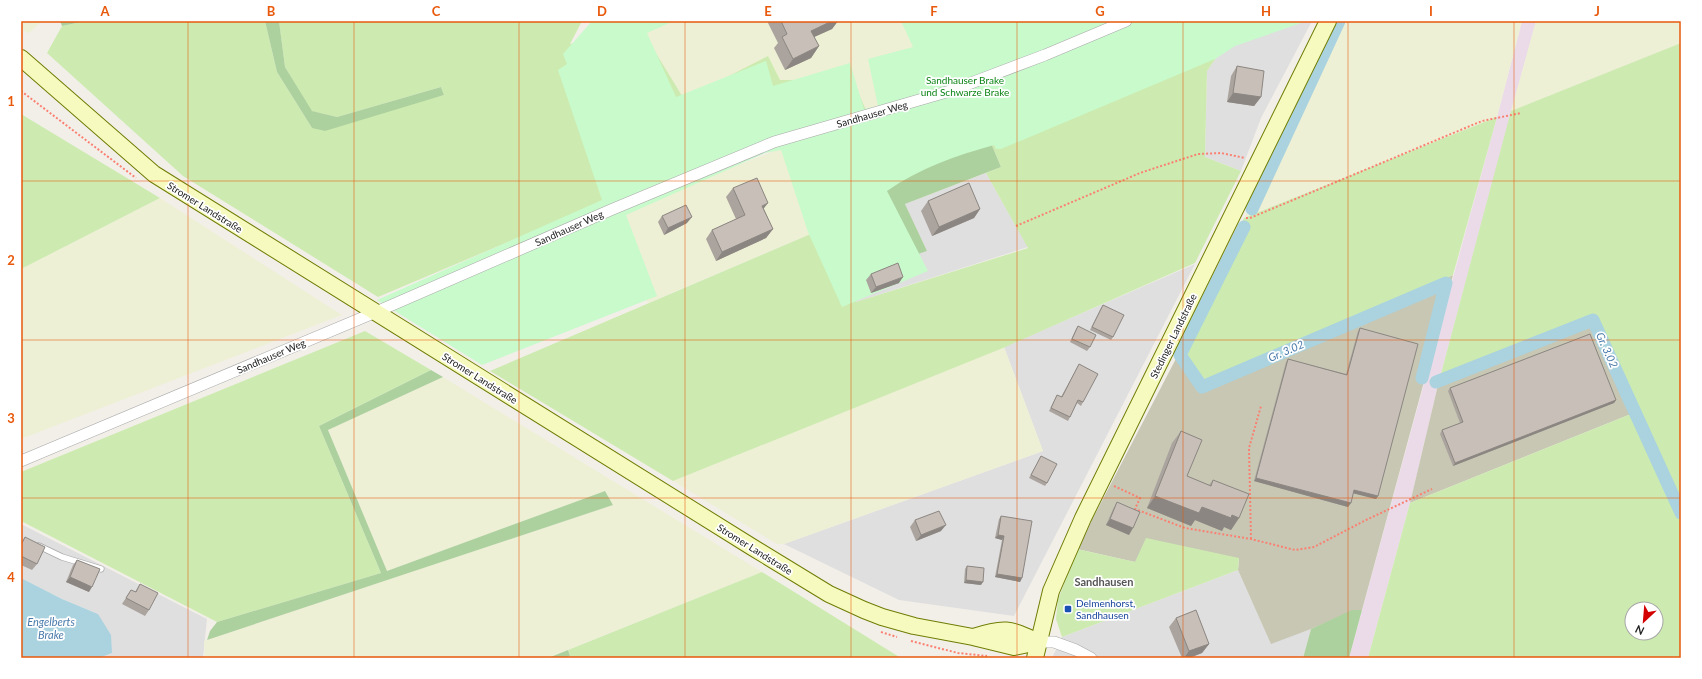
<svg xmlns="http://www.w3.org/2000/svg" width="1702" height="679" font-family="Lato,sans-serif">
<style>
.residential{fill:#e0dfdf}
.industrial{fill:#ebdbe8}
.construction{fill:#c7c7b4}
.farmland{fill:#eef0d5}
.grass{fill:#cdebb0;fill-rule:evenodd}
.forest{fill:#add19e}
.park{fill:#c8facc}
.water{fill:#aad3df}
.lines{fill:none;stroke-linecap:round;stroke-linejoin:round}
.canal{stroke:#aad3df;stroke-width:13}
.lane-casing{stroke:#a9a9a9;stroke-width:7}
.street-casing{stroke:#a9a9a9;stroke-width:12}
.secondary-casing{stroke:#707d05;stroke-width:18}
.path{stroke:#fa8072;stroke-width:2;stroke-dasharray:2 2;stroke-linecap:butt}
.lane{stroke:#fff;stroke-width:5.5}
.street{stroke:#fff;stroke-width:11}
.secondary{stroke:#f7fabf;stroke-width:16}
.wall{fill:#aba49e}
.shaded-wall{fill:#8b8681}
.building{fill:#c7bfb8;stroke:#8b8681}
.grid{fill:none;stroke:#e8590c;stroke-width:1;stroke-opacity:0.55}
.transit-dot{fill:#1a4fb4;stroke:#fff;stroke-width:1.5}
.labels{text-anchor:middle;stroke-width:3.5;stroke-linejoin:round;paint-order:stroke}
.park-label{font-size:10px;fill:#0c8416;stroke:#fff}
.street-label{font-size:10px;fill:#222;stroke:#fff}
.transit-label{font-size:10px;fill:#164399;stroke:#fff;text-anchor:start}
.water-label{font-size:11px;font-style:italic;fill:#4a7aab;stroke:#fff}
.neighbourhood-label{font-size:11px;font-weight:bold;fill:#555;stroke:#fff}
.neatline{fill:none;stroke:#e8590c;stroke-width:1.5}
.grid-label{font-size:13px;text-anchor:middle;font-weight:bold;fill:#e8590c}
</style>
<rect width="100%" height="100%" fill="#f2efe9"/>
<!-- residential -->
<path class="residential" d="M 1306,21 L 1312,21 L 1261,118 L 1241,171 L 1205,157 L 1207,71 L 1226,44 Z
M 986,173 L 1028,247 L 856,302 L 845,279 L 927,251 L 905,204 Z
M 1195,264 L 1014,616 L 899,600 L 784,544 L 1043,451 L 1004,347 Z
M 21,524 L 207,619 L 203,658 L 99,658 L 112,653 L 98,614 L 62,599 L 21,578 Z
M 1238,570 L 1271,643 L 1311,629 L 1303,658 L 1052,658 L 1062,637 Z"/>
<!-- industrial -->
<path class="industrial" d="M 1522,21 L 1536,21 L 1438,385 L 1410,503 L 1368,658 L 1349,658 L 1497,117 Z"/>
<!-- construction -->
<path class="construction" d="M 1453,275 L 1362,610 L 1352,611 L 1311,629 L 1271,644 L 1238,570 L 1239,559 L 1135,562 L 1077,549 L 1181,349 L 1205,382 Z
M 1591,327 L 1631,414 L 1410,503 L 1438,385 Z"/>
<!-- farmland -->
<path class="farmland" d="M 21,21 L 42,21 L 29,33 L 21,30 Z
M 654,21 L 905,21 L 916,47 L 880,106 L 866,110 L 850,75 L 822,80 L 780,80 L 684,99 L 640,27 Z
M 1334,21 L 1522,21 L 1497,117 L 1244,218 Z
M 1536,21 L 1681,21 L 1681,43 L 1511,111 Z
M 882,125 L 820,230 L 648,303 L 641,291 L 612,215 L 777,150 Z
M 160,198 L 342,315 L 21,439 L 21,269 Z
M 1004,347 L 1043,451 L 784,544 L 777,544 L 673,481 Z
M 443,377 L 762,572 L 547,658 L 205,658 L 204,641 L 613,505 L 605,491 L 387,571 L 328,430 Z"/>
<!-- grass -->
<path class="grass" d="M 86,21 L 265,21 L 277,72 L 312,128 L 444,95 L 441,87 L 337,117 L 311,111 L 285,67 L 279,21 L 582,21 L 570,44 L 640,27 L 684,99 L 768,56 L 780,80 L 822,80 L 850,74 L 866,110 L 766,133 L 378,297 L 183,176 L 47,53 L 62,26 Z
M 1681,43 L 1681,658 L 1368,658 L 1410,503 L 1631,414 L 1591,327 L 1438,385 L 1511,111 ZM 1632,609 L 1656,609 L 1656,633 L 1632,633 Z
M 1226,44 L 1207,71 L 1205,157 L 1241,171 L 1195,263 L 1003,348 L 673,481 L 490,371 L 820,230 L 856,302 L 1028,248 L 986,173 L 1001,167 L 975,105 Z
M 21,114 L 160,198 L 21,269 Z
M 1497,117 L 1453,275 L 1205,382 L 1181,349 L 1244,218 Z
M 365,331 L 431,370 L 319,426 L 381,573 L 217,622 L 21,521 L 21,472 Z
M 1146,538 L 1239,558 L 1238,570 L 1062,637 L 1056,619 L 1058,600 L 1077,549 L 1135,562 Z
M 762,572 L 901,658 L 571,658 L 568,650 Z"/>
<!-- forest -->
<path class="forest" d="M 60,21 L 86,21 L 62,26 Z
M 265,21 L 279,21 L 285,67 L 312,111 L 337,117 L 441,87 L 444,95 L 325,131 L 312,128 L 277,72 Z
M 975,105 L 1001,167 L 905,204 L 927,251 L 845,279 L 879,193 Z
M 431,370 L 443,377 L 328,430 L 387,571 L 605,491 L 613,505 L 207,640 L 210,631 L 217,622 L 381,573 L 319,426 Z
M 1352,610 L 1362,610 L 1349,658 L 1303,658 L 1311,629 Z
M 568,650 L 570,656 L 566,658 L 548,658 Z"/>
<!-- park -->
<path class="park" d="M 592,21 L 674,21 L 647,33 L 676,97 L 766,61 L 773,86 L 850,63 L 864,109 L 878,106 L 868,59 L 913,47 L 901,21 L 1307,21 L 1235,46 L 1215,59 L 1001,149 L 996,149 L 994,145 C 955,156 920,168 887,191 L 928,271 L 842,307 L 808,232 L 781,150 L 765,153 L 626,215 L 657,296 L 482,365 L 377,300 L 602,200 L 558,70 L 567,64 L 563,54 Z"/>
<!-- water -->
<path class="water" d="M 21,578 L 62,599 L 98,614 L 111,635 L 112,653 L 99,658 L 21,658 Z"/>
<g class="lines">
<!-- canal -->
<path class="canal" d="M 1252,209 L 1339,21
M 1244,227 L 1180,355 L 1202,387 L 1446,283 L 1422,378
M 1436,382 L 1593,320 L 1681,513"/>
<!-- lane casing -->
<g class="lane-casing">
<path id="lane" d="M 39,546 L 62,557 L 101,569"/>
</g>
<!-- street casing -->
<g class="street-casing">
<path id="street" d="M 21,461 L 376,312 L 613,209 L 774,142 L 950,91 L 1045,55 L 1126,21
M 1038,642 L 1054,642 L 1076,650 L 1091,658"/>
</g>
<!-- secondary casing -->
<g class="secondary-casing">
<path id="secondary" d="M 21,58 L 154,174 L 752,547 L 829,594 L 864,610 L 882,617 L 914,626 L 973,637 L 1014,647 L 1038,642
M 973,637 C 1004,627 1009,628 1038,642
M 1035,658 L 1051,591 L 1083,518 L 1328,21"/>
</g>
<!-- path -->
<path class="path" d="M 21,91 L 136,178
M 1246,218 L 1250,218 L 1482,121 L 1521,113
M 1016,226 L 1140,173 L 1198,154 L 1221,153 L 1245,158
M 1114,486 L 1140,498 L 1135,509 L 1185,528 L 1251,539 L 1295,550 L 1314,547 L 1366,520 L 1432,489
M 1251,539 L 1249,448 L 1261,406
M 881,632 L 897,637
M 911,641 L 958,653 L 987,656"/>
<!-- lane -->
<use href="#lane" class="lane"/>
<!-- street -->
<use href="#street" class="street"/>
<!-- secondary -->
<use href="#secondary" class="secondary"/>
</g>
<!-- wall -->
<path class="wall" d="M 767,21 L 838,21 L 832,29 L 814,37 L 819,46 L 811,58 L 785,70 L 774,48 L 778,43 Z
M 1237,66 L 1261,97 L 1254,106 L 1227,102 L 1231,76 Z
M 733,188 L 764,209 L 773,229 L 766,238 L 716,261 L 706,239 L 712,230 L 736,219 L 726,197 Z
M 928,201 L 980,209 L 974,218 L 932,236 L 921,211 Z
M 662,216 L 687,223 L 664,235 L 658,222 Z
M 871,274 L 899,283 L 871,293 L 866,280 Z
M 1103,305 L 1113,337 L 1111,340 L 1090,330 L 1101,308 Z
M 1078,326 L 1090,347 L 1087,351 L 1070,342 L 1076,329 Z
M 1360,328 L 1378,496 L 1376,499 L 1353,493 L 1348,507 L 1254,481 L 1286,362 L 1288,359 L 1346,374 L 1358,331 Z
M 1079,364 L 1083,402 L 1081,406 L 1077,403 L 1068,421 L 1049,411 L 1057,395 L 1061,397 Z
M 1450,388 L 1616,400 L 1614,403 L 1453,466 L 1440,434 L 1442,430 L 1460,423 L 1448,391 Z
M 1181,431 L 1187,476 L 1209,485 L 1213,480 L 1239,518 L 1231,530 L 1224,527 L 1222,531 L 1195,520 L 1191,526 L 1147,508 L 1172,443 Z
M 1041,456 L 1047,483 L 1045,486 L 1029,478 Z
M 1117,502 L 1129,535 L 1106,525 L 1113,509 Z
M 1001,516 L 1022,578 L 1020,582 L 995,577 L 1002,540 L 995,538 L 999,519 Z
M 915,520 L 941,531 L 916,541 L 910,527 Z
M 25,537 L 37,564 L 32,570 L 21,565 L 21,543 Z
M 77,560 L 89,592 L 66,582 L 73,565 Z
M 967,566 L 981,585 L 964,583 L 965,569 Z
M 140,584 L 149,610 L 145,616 L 122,604 L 131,590 L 135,592 Z
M 1176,618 L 1209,644 L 1202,653 L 1189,658 L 1182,658 L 1169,627 Z"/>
<!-- shaded-wall -->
<path class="shaded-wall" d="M 832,21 L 838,21 L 832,29 L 803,42 L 811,31 Z
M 819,46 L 811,58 L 785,70 L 793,59 Z
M 1233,93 L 1261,97 L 1254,106 L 1227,102 Z
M 768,203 L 761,212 L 762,206 Z
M 980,209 L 974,218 L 932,236 L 939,227 Z
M 692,217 L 687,223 L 664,235 L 668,228 Z
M 773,229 L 766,238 L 716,261 L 722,252 Z
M 903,277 L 899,283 L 871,293 L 876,287 Z
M 1616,400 L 1614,403 L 1453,466 L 1455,463 Z
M 1256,478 L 1351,503 L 1348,507 L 1254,481 Z
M 1354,490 L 1378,496 L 1376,499 L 1352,493 Z
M 1155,496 L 1232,515 L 1239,518 L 1231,530 L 1224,527 L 1222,531 L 1195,520 L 1191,526 L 1147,508 Z
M 1110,519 L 1133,528 L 1129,535 L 1106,525 Z
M 946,525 L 941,531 L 916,541 L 921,535 Z
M 998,535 L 1004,536 L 1002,540 L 995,538 Z
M 997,574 L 1022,578 L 1020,582 L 995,577 Z
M 70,577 L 92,587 L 89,592 L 66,582 Z
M 966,580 L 983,582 L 981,585 L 964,583 Z
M 1209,644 L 1202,653 L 1189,658 L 1184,658 L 1189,651 Z"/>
<!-- building -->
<path class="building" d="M 781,21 L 832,21 L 811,31 L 819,46 L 793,59 L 782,37 L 787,34 Z
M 1237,66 L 1264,71 L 1261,97 L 1233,93 Z
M 757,178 L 768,203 L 762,206 L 773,229 L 722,252 L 712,230 L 745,215 L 733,188 Z
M 969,183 L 980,209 L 939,227 L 928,201 Z
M 686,205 L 692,217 L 668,228 L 662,216 Z
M 898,263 L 903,277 L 876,287 L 871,274 Z
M 1103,305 L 1124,315 L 1113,337 L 1092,327 Z
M 1078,326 L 1096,335 L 1090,347 L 1072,339 Z
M 1360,328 L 1418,344 L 1378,496 L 1354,490 L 1351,503 L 1256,478 L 1288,359 L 1347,375 Z
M 1590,334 L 1616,400 L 1455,463 L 1442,430 L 1463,422 L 1450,388 Z
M 1079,364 L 1098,374 L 1083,402 L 1078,400 L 1070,417 L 1051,408 L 1057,395 L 1062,397 Z
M 1181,431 L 1202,440 L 1187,476 L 1211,486 L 1213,480 L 1249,494 L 1239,518 L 1232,515 L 1231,518 L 1202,507 L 1199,513 L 1155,496 Z
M 1041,456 L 1057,464 L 1047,483 L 1031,475 Z
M 1117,502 L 1140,512 L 1133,528 L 1110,519 Z
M 939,511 L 946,525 L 921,535 L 915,520 Z
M 1001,516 L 1032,521 L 1022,578 L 997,574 L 1004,536 L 998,535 Z
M 25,537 L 45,547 L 37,564 L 21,556 L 21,545 Z
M 77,560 L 100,569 L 92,587 L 70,577 Z
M 967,566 L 984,568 L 983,582 L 966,580 Z
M 140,584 L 158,593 L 149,610 L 126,598 L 131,590 L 136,592 Z
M 1196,610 L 1209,644 L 1189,651 L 1176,618 Z"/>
<!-- grid -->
<path class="grid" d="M 188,21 L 188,658M 354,21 L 354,658M 519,21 L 519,658M 685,21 L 685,658M 851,21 L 851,658M 1017,21 L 1017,658M 1183,21 L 1183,658M 1348,21 L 1348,658M 1514,21 L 1514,658M 21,181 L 1681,181M 21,340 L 1681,340M 21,498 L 1681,498"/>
<!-- markers -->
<rect class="transit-dot" x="1064" y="605" width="8" height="8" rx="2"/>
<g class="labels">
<!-- park labels -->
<g class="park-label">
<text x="965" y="84">Sandhauser Brake<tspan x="965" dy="12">und Schwarze Brake</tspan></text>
</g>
<!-- street labels -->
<g class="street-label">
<text transform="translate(872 114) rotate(-16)" y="4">Sandhauser Weg</text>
<text transform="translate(205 207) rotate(32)" y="4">Stromer Landstraße</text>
<text transform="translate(569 228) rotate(-24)" y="4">Sandhauser Weg</text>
<text transform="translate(1173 336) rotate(-64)" y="4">Stedinger Landstraße</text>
<text transform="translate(271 356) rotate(-23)" y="4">Sandhauser Weg</text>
<text transform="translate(480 378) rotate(32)" y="4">Stromer Landstraße</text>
<text transform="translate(755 549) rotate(32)" y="4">Stromer Landstraße</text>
</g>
<!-- transit labels -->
<g class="transit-label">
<text x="1076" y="607">Delmenhorst,<tspan x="1076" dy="12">Sandhausen</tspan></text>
</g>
<!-- water labels -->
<g class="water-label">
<text transform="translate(1607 350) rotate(66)" y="4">Gr. 3.02</text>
<text transform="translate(1286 351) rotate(-23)" y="4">Gr. 3.02</text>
<text x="51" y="626">Engelberts<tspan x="51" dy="13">Brake</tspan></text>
</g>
<!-- neighbourhood labels -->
<g class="neighbourhood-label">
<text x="1104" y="586">Sandhausen</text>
</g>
</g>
<!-- border -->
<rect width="1702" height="679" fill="none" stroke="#ffffff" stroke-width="44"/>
<!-- north arrow -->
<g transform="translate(1644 621) rotate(206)"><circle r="19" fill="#ffffff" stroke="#a7a7a7"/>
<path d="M0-3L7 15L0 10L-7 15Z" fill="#d40000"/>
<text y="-6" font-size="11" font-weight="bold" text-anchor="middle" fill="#222222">N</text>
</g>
<rect x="22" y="22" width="1658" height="635" class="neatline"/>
<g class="grid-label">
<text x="105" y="16">A</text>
<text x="271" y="16">B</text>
<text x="436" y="16">C</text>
<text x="602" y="16">D</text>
<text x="768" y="16">E</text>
<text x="934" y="16">F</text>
<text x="1100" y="16">G</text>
<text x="1266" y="16">H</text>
<text x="1431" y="16">I</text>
<text x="1597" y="16">J</text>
<text x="11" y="106">1</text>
<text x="11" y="265">2</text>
<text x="11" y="423">3</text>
<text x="11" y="582">4</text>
</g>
</svg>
